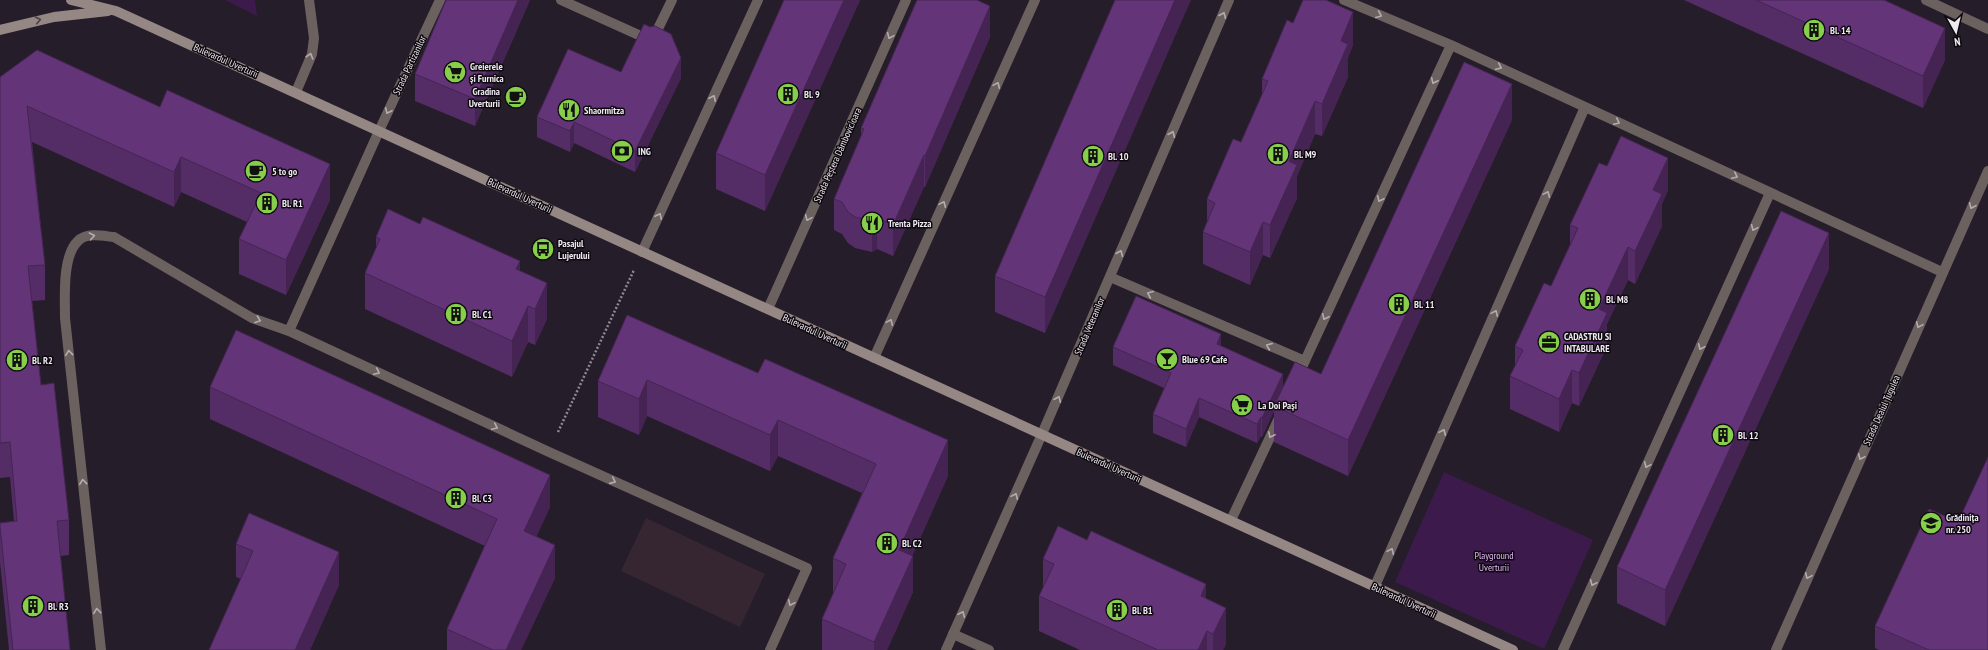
<svg xmlns="http://www.w3.org/2000/svg" width="1988" height="650" font-family="'PT Sans Narrow',sans-serif">
<style>
.commercial{fill:#362631}
.green{fill:#3d1a4c}
.lines{fill:none;stroke-linecap:round;stroke-linejoin:round}
.path{stroke:#908994;stroke-width:2.5;stroke-dasharray:2 2;stroke-linecap:butt}
.lane{stroke:#6b6260;stroke-width:10}
.street{stroke:#6b6260;stroke-width:10}
.secondary{stroke:#958783;stroke-width:10}
.wall{fill:#552d66}
.shaded-wall{fill:#452453}
.building{fill:#633477;stroke:#452453}
.oneway{stroke:#b3acb0}
.oneway2{stroke:#4a4243}
.labels{text-anchor:middle;stroke-width:3;stroke-linejoin:round;paint-order:stroke}
.poi-label{font-size:10px;font-weight:bold;fill:#eee8f1;stroke:#0d090e;text-anchor:start}
.street-label{font-size:10px;fill:#eee8f1;stroke:#0d090e}
.park-label{font-size:10px;fill:#e0b9f3;stroke:#0d090e}
</style>
<rect width="100%" height="100%" fill="#261d2a"/>
<!-- commercial -->
<path class="commercial" d="M 646,518 L 765,574 L 740,627 L 621,571 Z"/>
<!-- green -->
<path class="green" d="M 225,0 L 255,0 L 257,16 Z
M 1444,472 L 1593,540 L 1544,649 L 1395,582 Z"/>
<g class="lines">
<!-- path -->
<path class="path" d="M 558,432 L 634,270"/>
<!-- lane -->
<path class="lane" d="M 561,0 L 652,41 L 672,0
M 1926,0 L 1988,29
M 296,92 L 312,54 L 314,38 L 309,0
M 289,331 L 379,131
M 953,634 L 989,650
M 101,650 L 65,318 C 65,297 62,256 78,241 C 87,232 103,236 114,237 L 252,318 L 289,331 L 549,452 L 807,568 L 770,650"/>
<!-- street -->
<path class="street" d="M 1344,0 L 1451,45 L 1942,272
M 379,131 L 440,0
M 642,252 L 758,0
M 1110,277 L 1305,361
M 768,309 L 906,0
M 874,358 L 1035,0
M 1297,378 L 1451,45
M 1231,520 L 1280,416
M 1375,586 L 1585,107
M 946,650 L 1042,434 L 1229,0
M 1563,650 L 1770,193
M 1776,650 L 1988,171"/>
<!-- secondary -->
<path class="secondary" d="M 71,0 L 116,11 L 1513,650
M 0,30 L 54,17 L 108,11"/>
</g>
<!-- wall -->
<path class="wall" d="M 446,0 L 530,0 L 475,126 L 415,101 L 415,74 Z
M 784,0 L 860,0 L 765,211 L 716,189 L 716,153 Z
M 1115,0 L 1045,333 L 995,312 L 995,276 Z
M 1684,0 L 1884,0 L 1945,60 L 1923,108 Z
M 1293,23 L 1353,45 L 1348,58 L 1348,77 L 1322,136 L 1315,134 L 1297,176 L 1297,198 L 1270,258 L 1263,255 L 1250,285 L 1203,264 L 1203,232 L 1207,221 L 1207,199 L 1241,142 L 1262,95 L 1262,79 Z
M 990,37 L 925,187 L 924,187 L 893,256 L 877,249 L 872,252 L 855,248 L 848,243 L 842,234 L 834,230 L 834,199 L 861,136 L 861,128 Z
M 621,72 L 681,78 L 635,172 L 574,143 L 570,152 L 537,137 L 537,117 Z
M 0,77 L 330,200 L 286,295 L 239,274 L 239,239 L 247,222 L 181,192 L 174,207 L 32,142 L 45,265 L 45,300 L 32,301 L 41,385 L 69,520 L 69,555 L 60,556 L 70,650 L 9,650 L 0,562 L 0,523 L 14,521 L 10,477 L 0,478 Z
M 1512,120 L 1348,476 L 1274,442 L 1274,411 L 1262,437 L 1261,436 L 1257,443 L 1199,417 L 1186,447 L 1153,433 L 1153,414 L 1164,388 L 1113,365 L 1113,347 L 1221,346 L 1283,387 L 1321,374 Z
M 1668,190 L 1662,204 L 1662,226 L 1635,284 L 1628,280 L 1607,324 L 1607,346 L 1579,406 L 1572,403 L 1559,432 L 1510,409 L 1510,376 L 1515,366 L 1515,346 L 1551,286 L 1570,245 L 1570,225 Z
M 376,237 L 520,271 L 547,319 L 535,345 L 528,342 L 512,377 L 365,309 L 365,273 L 376,249 Z
M 1829,269 L 1665,626 L 1617,603 L 1617,567 Z
M 627,315 L 948,476 L 912,556 L 913,592 L 887,650 L 822,650 L 822,619 L 833,594 L 833,558 L 862,493 L 778,456 L 770,471 L 647,416 L 639,435 L 598,417 L 598,381 Z
M 210,387 L 550,507 L 536,537 L 555,578 L 521,650 L 447,650 L 447,629 L 485,546 L 210,419 Z
M 236,544 L 339,585 L 310,650 L 209,650 L 241,579 L 236,577 Z
M 1043,559 L 1206,599 L 1226,644 L 1223,650 L 1080,650 L 1039,631 L 1039,596 L 1043,587 Z
M 1875,626 L 1988,650 L 1879,650 L 1875,648 Z"/>
<!-- shaded-wall -->
<path class="shaded-wall" d="M 518,0 L 530,0 L 475,126 L 475,99 Z
M 844,0 L 860,0 L 765,211 L 765,175 Z
M 1175,0 L 1191,0 L 1045,333 L 1045,297 Z
M 990,6 L 990,37 L 925,187 L 925,156 Z
M 1353,12 L 1353,45 L 1348,58 L 1348,77 L 1322,136 L 1322,104 L 1341,41 Z
M 1945,28 L 1945,60 L 1923,108 L 1923,76 Z
M 681,58 L 681,78 L 635,172 L 635,151 Z
M 1512,84 L 1512,120 L 1348,476 L 1348,440 Z
M 1315,101 L 1315,134 L 1297,176 L 1297,198 L 1270,258 L 1270,225 L 1289,161 Z
M 574,122 L 574,143 L 570,152 L 570,131 Z
M 924,155 L 924,187 L 893,256 L 893,225 Z
M 181,157 L 181,192 L 174,207 L 174,172 Z
M 1668,158 L 1668,190 L 1662,204 L 1662,226 L 1635,284 L 1635,251 L 1653,190 Z
M 330,164 L 330,200 L 286,295 L 286,260 Z
M 877,218 L 877,249 L 872,252 L 872,221 Z
M 1263,222 L 1263,255 L 1250,285 L 1250,252 Z
M 1829,233 L 1829,269 L 1665,626 L 1665,590 Z
M 1628,247 L 1628,280 L 1607,324 L 1607,346 L 1579,406 L 1579,373 L 1599,309 Z
M 520,261 L 520,297 L 516,269 Z
M 547,283 L 547,319 L 535,345 L 535,309 Z
M 528,306 L 528,342 L 512,377 L 512,341 Z
M 1221,334 L 1221,352 L 1217,344 Z
M 1572,370 L 1572,403 L 1559,432 L 1559,399 Z
M 1283,374 L 1283,392 L 1274,406 L 1274,411 L 1262,437 L 1262,418 Z
M 647,380 L 647,416 L 639,435 L 639,399 Z
M 1199,398 L 1199,417 L 1186,447 L 1186,429 Z
M 1261,417 L 1261,436 L 1257,443 L 1257,424 Z
M 778,420 L 778,456 L 770,471 L 770,435 Z
M 948,440 L 948,476 L 899,586 L 899,550 Z
M 550,475 L 550,507 L 524,564 L 524,531 Z
M 555,545 L 555,578 L 521,650 L 506,650 Z
M 339,552 L 339,585 L 310,650 L 295,650 Z
M 913,556 L 913,592 L 887,650 L 874,650 L 874,642 Z
M 1206,584 L 1206,620 L 1201,596 Z
M 1226,608 L 1226,644 L 1223,650 L 1213,650 L 1213,634 Z
M 1207,631 L 1207,650 L 1198,650 Z"/>
<!-- building -->
<path class="building" d="M 446,0 L 518,0 L 475,99 L 415,74 Z
M 784,0 L 844,0 L 765,175 L 716,153 Z
M 917,0 L 977,0 L 990,6 L 925,156 L 924,155 L 893,225 L 877,218 L 872,221 L 855,217 L 848,212 L 842,202 L 834,199 L 864,129 L 861,128 Z
M 1115,0 L 1175,0 L 1045,297 L 995,276 Z
M 1303,0 L 1326,0 L 1353,12 L 1341,41 L 1348,44 L 1322,104 L 1315,101 L 1289,161 L 1297,165 L 1270,225 L 1263,222 L 1250,252 L 1203,232 L 1215,203 L 1207,199 L 1233,139 L 1241,142 L 1268,81 L 1262,79 L 1287,20 L 1293,23 Z
M 1756,0 L 1884,0 L 1945,28 L 1923,76 Z
M 644,24 L 650,27 L 655,26 L 671,34 L 681,58 L 635,151 L 574,122 L 570,131 L 537,117 L 568,49 L 621,72 Z
M 37,50 L 160,107 L 167,90 L 330,164 L 286,260 L 239,239 L 261,193 L 181,157 L 174,172 L 27,106 L 45,265 L 28,266 L 41,385 L 54,383 L 69,520 L 57,521 L 70,650 L 13,650 L 0,527 L 0,523 L 17,521 L 10,442 L 0,443 L 0,77 Z
M 1464,62 L 1512,84 L 1348,440 L 1274,406 L 1295,362 L 1321,374 Z
M 1621,136 L 1668,158 L 1653,190 L 1662,194 L 1635,251 L 1628,247 L 1599,309 L 1607,313 L 1579,373 L 1572,370 L 1559,399 L 1510,376 L 1523,350 L 1515,346 L 1544,283 L 1551,286 L 1578,228 L 1570,225 L 1599,163 L 1607,166 Z
M 388,209 L 420,224 L 423,217 L 520,261 L 516,269 L 547,283 L 535,309 L 528,306 L 512,341 L 365,273 L 380,239 L 376,237 Z
M 1781,211 L 1829,233 L 1665,590 L 1617,567 Z
M 1136,296 L 1221,334 L 1217,344 L 1283,374 L 1262,418 L 1261,417 L 1257,424 L 1199,398 L 1186,429 L 1153,414 L 1171,373 L 1113,347 Z
M 627,315 L 758,373 L 765,359 L 948,440 L 899,550 L 913,556 L 874,642 L 822,619 L 846,564 L 833,558 L 876,464 L 778,420 L 770,435 L 647,380 L 639,399 L 598,381 Z
M 236,330 L 550,475 L 524,531 L 555,545 L 506,650 L 493,650 L 447,629 L 497,519 L 210,387 Z
M 1988,457 L 1988,650 L 1929,650 L 1875,626 L 1929,509 L 1958,522 Z
M 249,513 L 339,552 L 295,650 L 209,650 L 253,551 L 236,544 Z
M 1058,526 L 1087,540 L 1091,531 L 1206,584 L 1201,596 L 1226,608 L 1213,634 L 1207,631 L 1198,650 L 1158,650 L 1039,596 L 1054,564 L 1043,559 Z"/>
<!-- one-way arrows -->
<defs><path id="oneway-chevron" d="M-2-3.5L2.5 0L-2 3.5" fill="none" stroke-width="1.6" stroke-linecap="round" stroke-linejoin="round"/></defs>
<g class="oneway">
<use href="#oneway-chevron" transform="translate(1223 15) rotate(-67)"/>
<use href="#oneway-chevron" transform="translate(1379 15) rotate(23)"/>
<use href="#oneway-chevron" transform="translate(890 36) rotate(114)"/>
<use href="#oneway-chevron" transform="translate(310 56) rotate(-73)"/>
<use href="#oneway-chevron" transform="translate(1499 67) rotate(25)"/>
<use href="#oneway-chevron" transform="translate(1434 81) rotate(115)"/>
<use href="#oneway-chevron" transform="translate(997 85) rotate(-66)"/>
<use href="#oneway-chevron" transform="translate(713 98) rotate(-65)"/>
<use href="#oneway-chevron" transform="translate(388 111) rotate(115)"/>
<use href="#oneway-chevron" transform="translate(1617 122) rotate(25)"/>
<use href="#oneway-chevron" transform="translate(1172 134) rotate(-67)"/>
<use href="#oneway-chevron" transform="translate(1735 176) rotate(25)"/>
<use href="#oneway-chevron" transform="translate(1547 194) rotate(-66)"/>
<use href="#oneway-chevron" transform="translate(1380 199) rotate(115)"/>
<use href="#oneway-chevron" transform="translate(943 204) rotate(-66)"/>
<use href="#oneway-chevron" transform="translate(1972 206) rotate(114)"/>
<use href="#oneway-chevron" transform="translate(659 216) rotate(-65)"/>
<use href="#oneway-chevron" transform="translate(808 218) rotate(114)"/>
<use href="#oneway-chevron" transform="translate(1754 228) rotate(114)"/>
<use href="#oneway-chevron" transform="translate(92 236) rotate(-11)"/>
<use href="#oneway-chevron" transform="translate(1120 253) rotate(-67)"/>
<use href="#oneway-chevron" transform="translate(1150 294) rotate(-157)"/>
<use href="#oneway-chevron" transform="translate(1495 313) rotate(-66)"/>
<use href="#oneway-chevron" transform="translate(1325 317) rotate(115)"/>
<use href="#oneway-chevron" transform="translate(258 320) rotate(20)"/>
<use href="#oneway-chevron" transform="translate(890 322) rotate(-66)"/>
<use href="#oneway-chevron" transform="translate(1919 325) rotate(114)"/>
<use href="#oneway-chevron" transform="translate(1269 346) rotate(-157)"/>
<use href="#oneway-chevron" transform="translate(1701 347) rotate(114)"/>
<use href="#oneway-chevron" transform="translate(69 353) rotate(-96)"/>
<use href="#oneway-chevron" transform="translate(377 372) rotate(25)"/>
<use href="#oneway-chevron" transform="translate(1058 399) rotate(-67)"/>
<use href="#oneway-chevron" transform="translate(495 427) rotate(25)"/>
<use href="#oneway-chevron" transform="translate(1443 432) rotate(-66)"/>
<use href="#oneway-chevron" transform="translate(1271 435) rotate(115)"/>
<use href="#oneway-chevron" transform="translate(1861 457) rotate(114)"/>
<use href="#oneway-chevron" transform="translate(1647 465) rotate(114)"/>
<use href="#oneway-chevron" transform="translate(613 481) rotate(24)"/>
<use href="#oneway-chevron" transform="translate(83 482) rotate(-96)"/>
<use href="#oneway-chevron" transform="translate(1015 496) rotate(-66)"/>
<use href="#oneway-chevron" transform="translate(1391 551) rotate(-66)"/>
<use href="#oneway-chevron" transform="translate(1808 576) rotate(114)"/>
<use href="#oneway-chevron" transform="translate(1593 583) rotate(114)"/>
<use href="#oneway-chevron" transform="translate(791 603) rotate(114)"/>
<use href="#oneway-chevron" transform="translate(97 611) rotate(-96)"/>
<use href="#oneway-chevron" transform="translate(962 614) rotate(-66)"/>
</g>
<use class="oneway2" href="#oneway-chevron" transform="translate(38 20) rotate(-12)"/>
<!-- icons -->
<defs>
<g id="building-disc" transform="scale(1.15)"><circle r="9.5" fill="#87cf4b" stroke="#0d090e"/><path d="M-4-6H4V6H1V3H-1V6H-4ZM-2.5-4.3h1.7v1.8h-1.7ZM.8-4.3h1.7v1.8H.8ZM-2.5-1h1.7V.8h-1.7ZM.8-1h1.7V.8H.8Z" fill="#111"/></g>
<g id="supermarket-disc" transform="scale(1.15)"><circle r="9.5" fill="#87cf4b" stroke="#0d090e"/><path d="M-6-5.5h2.5l.6 2H6L4.5 2H-2.5L-4.4-4H-6ZM-1.5 3.2a1.3 1.3 0 1 0 .1 0ZM3 3.2a1.3 1.3 0 1 0 .1 0Z" fill="#111"/></g>
<g id="cafe-disc" transform="scale(1.15)"><circle r="9.5" fill="#87cf4b" stroke="#0d090e"/><path d="M-5.5-4.5H6V0H3Q3 3.5 0 3.5H-2.5Q-5.5 3.5-5.5 0ZM3-3.2v2h1.7v-2ZM-6 4.5H4V6H-6Z" fill="#111"/></g>
<g id="restaurant-disc" transform="scale(1.15)"><circle r="9.5" fill="#87cf4b" stroke="#0d090e"/><path d="M-5-6h1v4h1v-4h1v4h1v-4h1v5L-1.5 .5V6h-2V.5L-5-1ZM5-6V6H3V1.5H1.5Q1.5-4 5-6Z" fill="#111"/></g>
<g id="bank-disc" transform="scale(1.15)"><circle r="9.5" fill="#87cf4b" stroke="#0d090e"/><path d="M-6-4H6V4H-6ZM0-2.3a2.3 2.3 0 1 0 0 4.6a2.3 2.3 0 1 0 0-4.6Z" fill="#111"/></g>
<g id="bus-disc" transform="scale(1.15)"><circle r="9.5" fill="#87cf4b" stroke="#0d090e"/><path d="M-5-6H5V4H4V6H2V4H-2V6H-4V4H-5ZM-3.5-4V0h7V-4ZM-3.5 1.2v1.5H-2V1.2ZM2 1.2v1.5H3.5V1.2Z" fill="#111"/></g>
<g id="office-disc" transform="scale(1.15)"><circle r="9.5" fill="#87cf4b" stroke="#0d090e"/><path d="M-6-3h4V-5.5h4V-3h4V5H-6ZM-1-4.5V-3h2v-1.5ZM-6 0V1H6V0Z" fill="#111"/></g>
<g id="bar-disc" transform="scale(1.15)"><circle r="9.5" fill="#87cf4b" stroke="#0d090e"/><path d="M-6-5H6L.8 .8V4.5H3.5V6h-7V4.5H-.8V.8Z" fill="#111"/></g>
<g id="school-disc" transform="scale(1.15)"><circle r="9.5" fill="#87cf4b" stroke="#0d090e"/><path d="M0-5L7-2L0 1L-7-2ZM-4 1L0 2.5L4 1V4Q0 6-4 4Z" fill="#111"/></g>
</defs>
<g fill-rule="evenodd">
<use href="#building-disc" x="1814" y="30"/>
<use href="#supermarket-disc" x="455" y="72"/>
<use href="#building-disc" x="788" y="94"/>
<use href="#cafe-disc" x="516" y="97"/>
<use href="#restaurant-disc" x="569" y="110"/>
<use href="#bank-disc" x="622" y="151"/>
<use href="#building-disc" x="1278" y="154"/>
<use href="#building-disc" x="1093" y="156"/>
<use href="#cafe-disc" x="256" y="171"/>
<use href="#building-disc" x="267" y="203"/>
<use href="#restaurant-disc" x="872" y="223"/>
<use href="#bus-disc" x="543" y="249"/>
<use href="#building-disc" x="1590" y="299"/>
<use href="#building-disc" x="1399" y="304"/>
<use href="#building-disc" x="456" y="314"/>
<use href="#office-disc" x="1549" y="342"/>
<use href="#bar-disc" x="1167" y="359"/>
<use href="#building-disc" x="17" y="360"/>
<use href="#supermarket-disc" x="1242" y="405"/>
<use href="#building-disc" x="1723" y="435"/>
<use href="#building-disc" x="456" y="498"/>
<use href="#school-disc" x="1931" y="523"/>
<use href="#building-disc" x="887" y="543"/>
<use href="#building-disc" x="33" y="606"/>
<use href="#building-disc" x="1117" y="610"/>
</g>
<g class="labels">
<!-- poi labels -->
<g class="poi-label">
<text x="1830" y="34">Bl. 14</text>
<text x="470" y="70">Greierele<tspan x="470" dy="12">și Furnica</tspan></text>
<text x="500" y="95" text-anchor="end">Gradina<tspan x="500" dy="12">Uverturii</tspan></text>
<text x="804" y="98">Bl. 9</text>
<text x="584" y="114">Shaormitza</text>
<text x="638" y="155">ING</text>
<text x="1294" y="158">Bl. M9</text>
<text x="1108" y="160">Bl. 10</text>
<text x="272" y="175">5 to go</text>
<text x="282" y="207">Bl. R1</text>
<text x="888" y="227">Trenta Pizza</text>
<text x="558" y="247">Pasajul<tspan x="558" dy="12">Lujerului</tspan></text>
<text x="1606" y="303">Bl. M8</text>
<text x="1414" y="308">Bl. 11</text>
<text x="472" y="318">Bl. C1</text>
<text x="1564" y="340">CADASTRU SI<tspan x="1564" dy="12">INTABULARE</tspan></text>
<text x="1182" y="363">Blue 69 Cafe</text>
<text x="32" y="364">Bl. R2</text>
<text x="1258" y="409">La Doi Pași</text>
<text x="1738" y="439">Bl. 12</text>
<text x="472" y="502">Bl. C3</text>
<text x="1946" y="521">Grădinița<tspan x="1946" dy="12">nr. 250</tspan></text>
<text x="902" y="547">Bl. C2</text>
<text x="48" y="610">Bl. R3</text>
<text x="1132" y="614">Bl. B1</text>
</g>
<!-- street labels -->
<g class="street-label">
<text transform="translate(226 60) rotate(24)" y="4">Bulevardul Uverturii</text>
<text transform="translate(409 65) rotate(-65)" y="4">Strada Partizanilor</text>
<text transform="translate(837 155) rotate(-66)" y="4">Strada Peștera Dâmbovicioara</text>
<text transform="translate(520 195) rotate(25)" y="4">Bulevardul Uverturii</text>
<text transform="translate(1089 326) rotate(-67)" y="4">Strada Veteranilor</text>
<text transform="translate(815 331) rotate(25)" y="4">Bulevardul Uverturii</text>
<text transform="translate(1881 410) rotate(-66)" y="4">Strada Dealul Țugulea</text>
<text transform="translate(1109 465) rotate(24)" y="4">Bulevardul Uverturii</text>
<text transform="translate(1404 600) rotate(25)" y="4">Bulevardul Uverturii</text>
</g>
<!-- park labels -->
<g class="park-label">
<text x="1494" y="559">Playground<tspan x="1494" dy="12">Uverturii</tspan></text>
</g>
</g>
<!-- north arrow -->
<g transform="translate(1956 32) rotate(172)" stroke="#0d090e" stroke-width="3" paint-order="stroke">
<path d="M0-3L7 15L0 10L-7 15Z" fill="#eee8f1"/>
<text y="-6" font-size="11" font-weight="bold" text-anchor="middle" fill="#eee8f1">N</text>
</g>
</svg>
